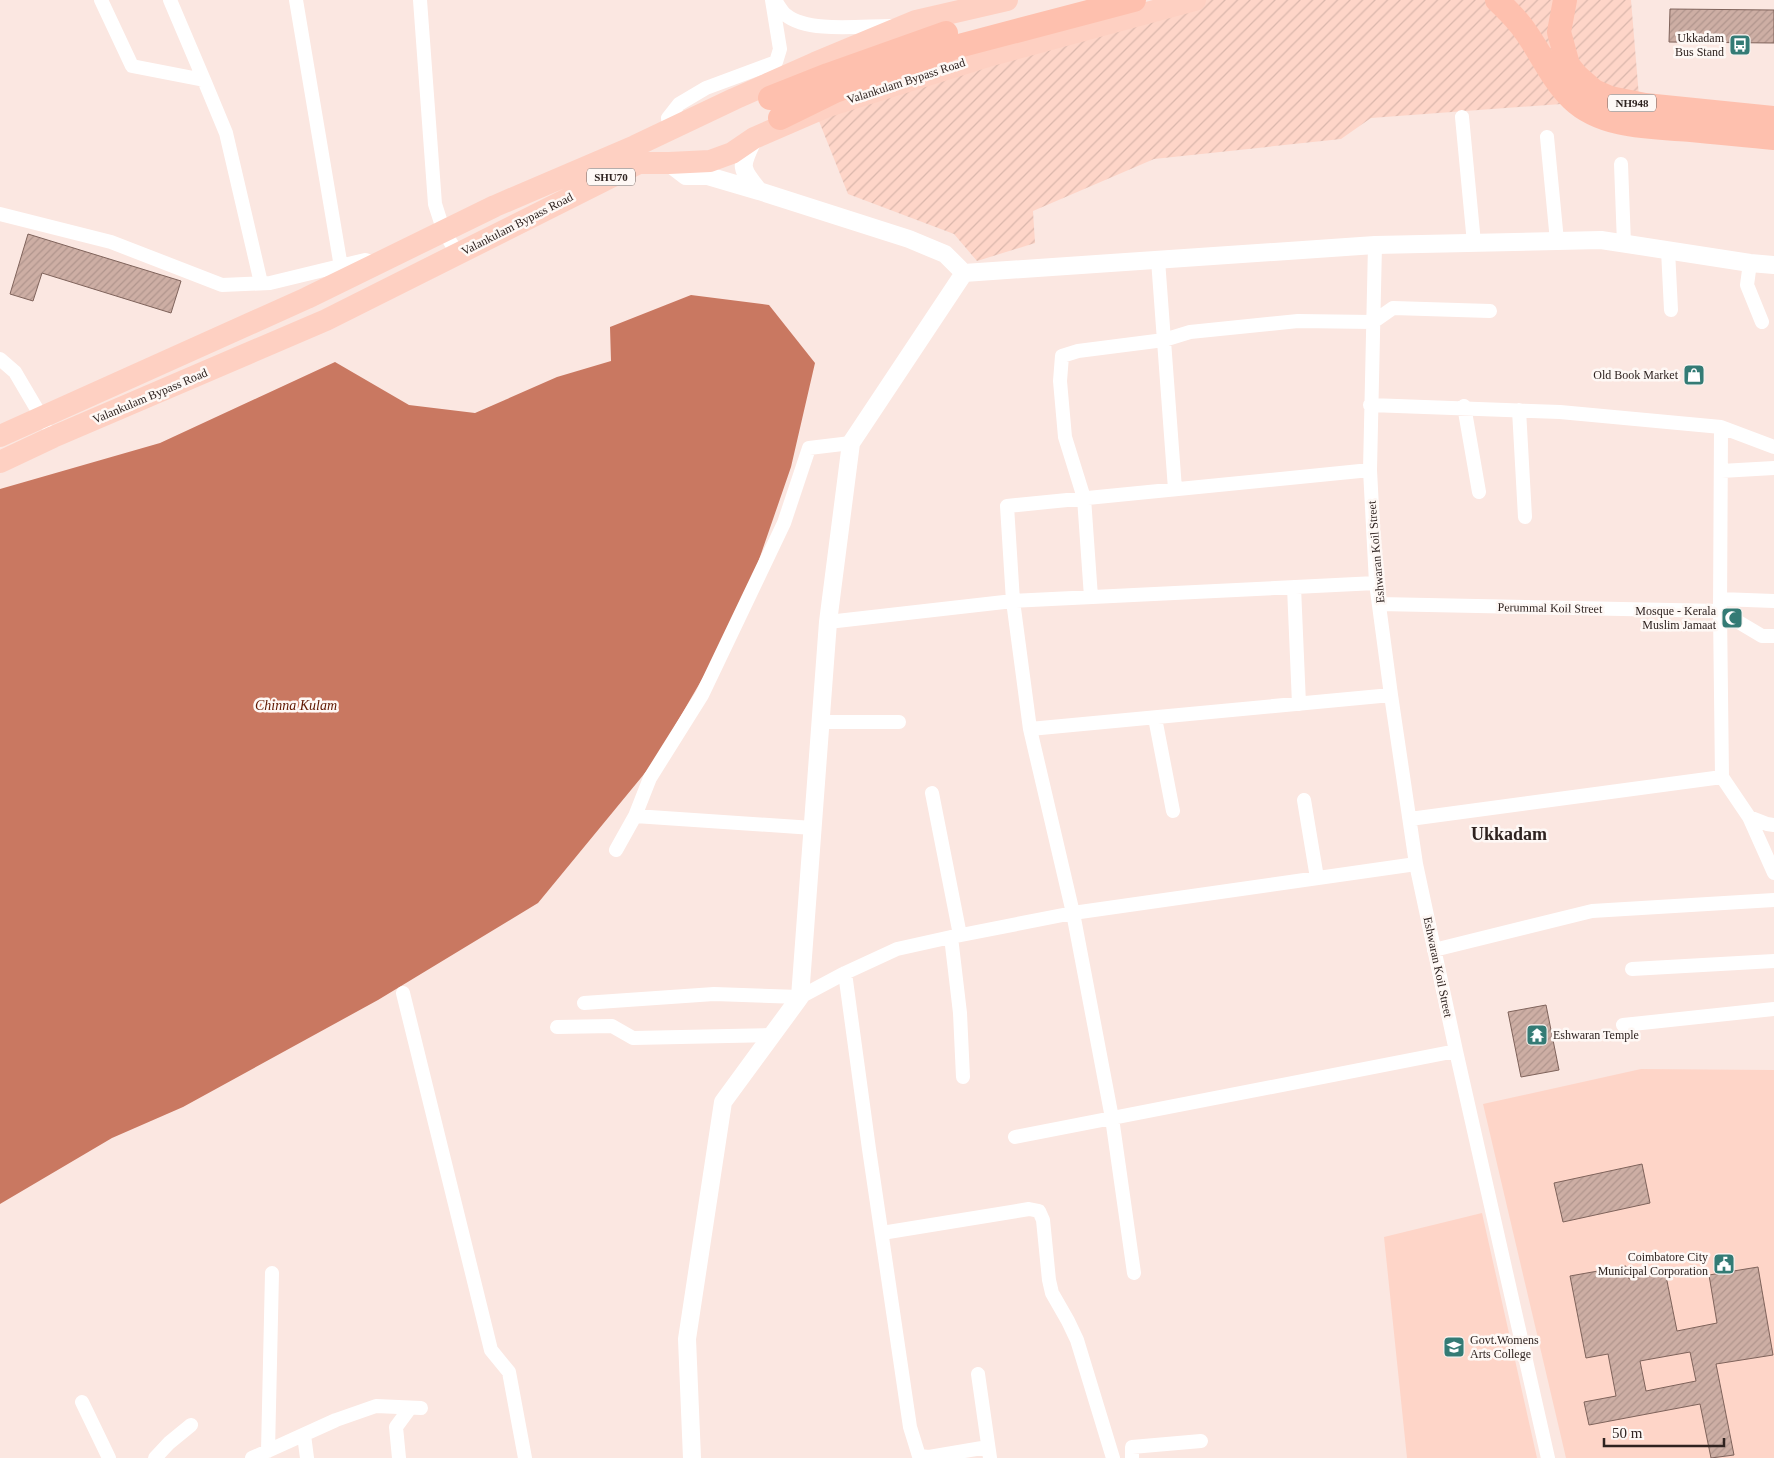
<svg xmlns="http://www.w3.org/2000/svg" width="1774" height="1458" font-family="Georgia,serif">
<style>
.built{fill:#fed5c8}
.industrial{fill:url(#industrial-furrows)}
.water{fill:#c97861}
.building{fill:url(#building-hatch);stroke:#7f635b;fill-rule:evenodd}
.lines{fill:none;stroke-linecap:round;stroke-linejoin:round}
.minor{stroke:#fff;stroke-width:14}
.tertiary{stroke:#fff;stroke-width:18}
.primary{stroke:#fed0c2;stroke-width:22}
.trunk{stroke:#fec0ae;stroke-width:24}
.labels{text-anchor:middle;stroke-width:5;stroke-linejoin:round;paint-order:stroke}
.shield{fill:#fef8f5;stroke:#6d6360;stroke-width:1}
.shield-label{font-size:11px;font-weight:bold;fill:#2f2320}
.poi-label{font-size:12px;fill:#2f2320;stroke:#fef8f5;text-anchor:end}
.street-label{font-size:12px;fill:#2f2320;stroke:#fef8f5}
.water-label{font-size:14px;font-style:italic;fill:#5f1700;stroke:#fef8f5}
.district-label{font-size:18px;font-weight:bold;fill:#2f2320;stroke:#fef8f5}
</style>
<defs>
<pattern id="industrial-furrows" width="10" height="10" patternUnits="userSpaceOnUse" patternTransform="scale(1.25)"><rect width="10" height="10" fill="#fed5c8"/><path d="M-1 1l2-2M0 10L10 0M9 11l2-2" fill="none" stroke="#dab7ac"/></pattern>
<pattern id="building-hatch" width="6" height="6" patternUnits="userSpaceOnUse" patternTransform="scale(1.25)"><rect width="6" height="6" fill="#cdaea4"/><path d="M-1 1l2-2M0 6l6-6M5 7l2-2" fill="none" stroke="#b0958d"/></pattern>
</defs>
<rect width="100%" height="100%" fill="#fbe7e1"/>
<!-- built -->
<path class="built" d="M 1641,1069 L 1774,1070 L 1774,1458 L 1566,1458 L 1483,1104 Z
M 1482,1213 L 1537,1458 L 1407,1458 L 1384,1237 Z"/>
<!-- industrial -->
<path class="industrial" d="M 1164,0 L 1631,0 L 1641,121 L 1575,103 L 1371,118 L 1341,139 L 1154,159 L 1033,211 L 1035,243 L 977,261 L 954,234 L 848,194 L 813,106 Z"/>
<!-- water -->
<path class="water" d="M 691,295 L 769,305 L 815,363 L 791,467 L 741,612 L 654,762 L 538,903 L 378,1000 L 183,1107 L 112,1138 L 0,1204 L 0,489 L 160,443 L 335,362 L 409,405 L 475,413 L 557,377 L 611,361 L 610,327 Z"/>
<!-- building -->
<path class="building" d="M 1670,9 L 1774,10 L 1774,43 L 1669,42 Z
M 28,234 L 181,281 L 171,313 L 42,273 L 33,301 L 10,294 Z
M 1546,1005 L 1559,1070 L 1521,1077 L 1508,1012 Z
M 1642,1164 L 1650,1203 L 1563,1222 L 1554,1183 Z
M 1626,1266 L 1629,1279 L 1665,1271 L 1677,1331 L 1717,1323 L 1709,1275 L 1758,1267 L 1773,1355 L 1716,1364 L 1734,1455 L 1711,1458 L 1700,1404 L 1589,1425 L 1584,1402 L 1616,1396 L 1608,1354 L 1586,1358 L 1570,1276 ZM 1690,1352 L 1696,1381 L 1646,1391 L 1640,1361 Z"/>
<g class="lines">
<!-- minor -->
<path class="minor" d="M 101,0 L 132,66 L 204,80 L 226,133 L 261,283
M 170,0 L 204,80
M 296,0 L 341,267
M 420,0 L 435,204 L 444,232 L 458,254
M 775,0 C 778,5 782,12 786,15 C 809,34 867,25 896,26
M 1462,117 L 1474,243
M 670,130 L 668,118 L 679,104 L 706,88 L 776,62 L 780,49 L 772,0
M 1547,137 L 1557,241
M 1621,164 L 1624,244
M 0,214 L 111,242 L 222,285 L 270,283 L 365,260 L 371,262
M 1375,245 L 1370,470 L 1376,583 L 1391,695 L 1416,864 L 1456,1051 L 1548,1458
M 1668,250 L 1671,310
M 1158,260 L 1175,489
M 1750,263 L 1747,285 L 1762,322
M 0,359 L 15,372 L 45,423
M 1370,405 L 1560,412 L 1721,427
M 1464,406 L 1479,492
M 1519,410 L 1525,517
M 1774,447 L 1721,427 L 1720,611 L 1722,777 L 1749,817 L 1774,873
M 1721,471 L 1774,468
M 1294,587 L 1299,704
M 1091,597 L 1084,498 L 1065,437 L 1060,381 L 1062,356 L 1078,351 L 1164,340 L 1190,332 L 1298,321 L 1373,322 L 1393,308 L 1490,311
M 1720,599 L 1774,601
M 1379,604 L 1720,611 L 1762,636 L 1774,636
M 828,622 L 1013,601 L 1376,583
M 1155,718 L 1173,811
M 820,722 L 899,722
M 1030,729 L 1391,695
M 932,793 L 960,935
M 1304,800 L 1317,878
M 635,816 L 813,828
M 1749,817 L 1767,824 L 1774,825
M 1410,819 L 1722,777
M 616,850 L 635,816 L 650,778 L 702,695 L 784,523 L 809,448 L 851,443
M 951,937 L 960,1013 L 963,1077
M 1434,950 L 1592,911 L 1774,900
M 1632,969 L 1774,961
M 845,973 L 869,1149 L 910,1427 L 919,1456 L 929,1457 L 988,1447
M 403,993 L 491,1350 L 509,1372 L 525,1458
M 584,1003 L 714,994 L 800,997 L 845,973 L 897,949 L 951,937 L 1073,913 L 1416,864
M 1623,1025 L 1774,1009
M 557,1027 L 612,1026 L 633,1038 L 772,1035
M 1015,1137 L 1456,1051
M 882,1233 L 1029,1209 L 1039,1211 L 1043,1220 L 1049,1280 L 1052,1293 L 1068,1321 L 1077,1340 L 1113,1458
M 1134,1273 L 1112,1118 L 1073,913 L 1030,729 L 1013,601 L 1007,506 L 1370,470
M 978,1374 L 990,1458
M 82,1402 L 109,1458
M 304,1435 L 307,1458
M 268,1451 L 272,1273
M 155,1458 L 169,1443 L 191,1425
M 252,1458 L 336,1420 L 376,1406 L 421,1408
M 399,1458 L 396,1427 L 410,1408
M 1132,1458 L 1132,1447 L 1201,1441"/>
<!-- tertiary -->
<path class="tertiary" d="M 754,138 C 741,166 738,166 759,191 L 909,239 L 945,254 L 964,273
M 669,163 L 686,176 L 708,176 L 759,191
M 692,1458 L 687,1339 L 723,1102 L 800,997 L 828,622 L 851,443 L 964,273 L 1375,245 L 1601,240 L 1750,263 L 1774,265"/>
<!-- primary -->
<path class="primary" d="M 0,436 L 307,298 L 495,206 L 635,146 L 734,99 L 815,63 L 916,21 L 1007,0
M 0,462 L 53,437 L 326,320 L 639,163 L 669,163 L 710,161 L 732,153 L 754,138 L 828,106 L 988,56 L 1195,0"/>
<!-- trunk -->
<path class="trunk" d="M 1497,0 C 1507,10 1517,19 1525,31 C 1541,53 1552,80 1572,99 C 1602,128 1652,127 1691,130 C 1719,133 1746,135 1774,138
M 1565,0 L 1559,32 L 1568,65 L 1577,76 L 1594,91 L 1610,98 L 1645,105 L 1774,118
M 770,98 L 828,75 L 946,33
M 780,118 L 835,91 L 955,47 L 1134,0"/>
</g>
<!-- icons -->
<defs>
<g id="bus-square" transform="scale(1.125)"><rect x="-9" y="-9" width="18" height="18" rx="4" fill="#347b75" stroke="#fef8f5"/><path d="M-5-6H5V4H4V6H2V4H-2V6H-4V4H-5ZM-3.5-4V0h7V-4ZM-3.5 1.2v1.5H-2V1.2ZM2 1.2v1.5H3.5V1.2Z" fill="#fff"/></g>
<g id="shop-square" transform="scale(1.125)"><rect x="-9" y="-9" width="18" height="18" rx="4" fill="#347b75" stroke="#fef8f5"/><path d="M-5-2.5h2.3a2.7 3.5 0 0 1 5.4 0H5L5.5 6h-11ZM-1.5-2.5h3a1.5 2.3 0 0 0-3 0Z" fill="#fff"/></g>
<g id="mosque-square" transform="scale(1.125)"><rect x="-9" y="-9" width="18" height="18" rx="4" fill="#347b75" stroke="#fef8f5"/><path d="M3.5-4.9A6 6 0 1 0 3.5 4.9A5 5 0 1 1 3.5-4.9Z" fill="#fff"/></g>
<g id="temple-square" transform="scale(1.125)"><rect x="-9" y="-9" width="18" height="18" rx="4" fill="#347b75" stroke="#fef8f5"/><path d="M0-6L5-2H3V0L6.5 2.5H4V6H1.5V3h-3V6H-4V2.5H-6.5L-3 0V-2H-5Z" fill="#fff"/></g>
<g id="civic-square" transform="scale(1.125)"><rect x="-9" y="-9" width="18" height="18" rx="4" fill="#347b75" stroke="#fef8f5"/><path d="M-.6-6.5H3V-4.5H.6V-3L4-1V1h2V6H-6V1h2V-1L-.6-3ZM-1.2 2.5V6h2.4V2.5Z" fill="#fff"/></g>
<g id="university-square" transform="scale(1.125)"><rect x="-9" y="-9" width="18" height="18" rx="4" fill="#347b75" stroke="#fef8f5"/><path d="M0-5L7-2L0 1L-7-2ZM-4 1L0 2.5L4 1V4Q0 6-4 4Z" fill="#fff"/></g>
</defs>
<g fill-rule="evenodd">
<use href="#bus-square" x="1740" y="45"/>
<use href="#shop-square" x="1694" y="375"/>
<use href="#mosque-square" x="1732" y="618"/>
<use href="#temple-square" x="1537" y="1035"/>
<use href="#civic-square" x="1724" y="1264"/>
<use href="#university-square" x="1454" y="1347"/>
</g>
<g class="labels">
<!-- shield labels -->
<g class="shield">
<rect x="1608" y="94.5" width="48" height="17" rx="4"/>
<rect x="587" y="168.5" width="48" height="17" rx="4"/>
</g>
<g class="shield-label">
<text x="1632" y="107">NH948</text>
<text x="611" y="181">SHU70</text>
</g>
<!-- poi labels -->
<g class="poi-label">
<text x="1724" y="42">Ukkadam<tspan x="1724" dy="14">Bus Stand</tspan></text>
<text x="1678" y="379">Old Book Market</text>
<text x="1716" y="615">Mosque - Kerala<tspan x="1716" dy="14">Muslim Jamaat</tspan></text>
<text x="1553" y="1039" text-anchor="start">Eshwaran Temple</text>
<text x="1708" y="1261">Coimbatore City<tspan x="1708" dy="14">Municipal Corporation</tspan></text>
<text x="1470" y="1344" text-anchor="start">Govt.Womens<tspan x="1470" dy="14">Arts College</tspan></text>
</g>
<!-- street labels -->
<g class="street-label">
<text transform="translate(906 81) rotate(-18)" y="4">Valankulam Bypass Road</text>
<text transform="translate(517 224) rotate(-27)" y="4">Valankulam Bypass Road</text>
<text transform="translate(150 396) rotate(-23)" y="4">Valankulam Bypass Road</text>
<text transform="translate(1376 552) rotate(-95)" y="4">Eshwaran Koil Street</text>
<text transform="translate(1550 608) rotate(1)" y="4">Perummal Koil Street</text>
<text transform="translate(1438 967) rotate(78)" y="4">Eshwaran Koil Street</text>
</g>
<!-- water labels -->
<g class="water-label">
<text x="296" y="710">Chinna Kulam</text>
</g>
<!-- district labels -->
<g class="district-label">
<text x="1509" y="840">Ukkadam</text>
</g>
</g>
<!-- scale -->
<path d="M1604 1438v8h120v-8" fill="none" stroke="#2f2320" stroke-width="2.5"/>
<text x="1612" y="1438" font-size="15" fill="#2f2320" stroke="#fef8f5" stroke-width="4" paint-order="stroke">50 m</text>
</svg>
